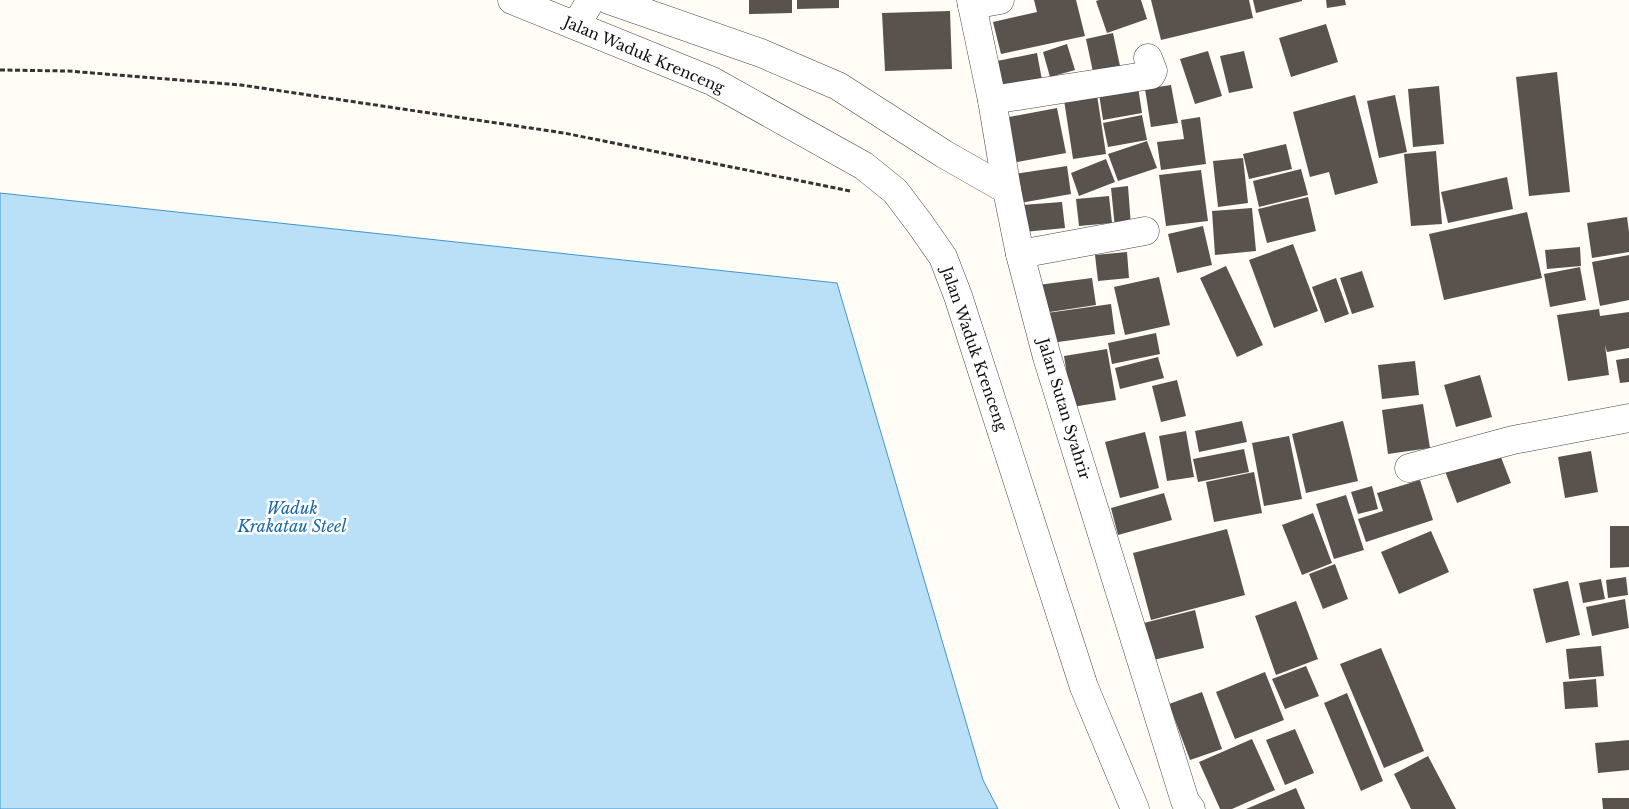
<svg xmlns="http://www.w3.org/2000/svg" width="1629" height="809" font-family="'Libre Baskerville',serif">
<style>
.water{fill:#b9e0f7;stroke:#3f96cf}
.building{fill:#5a524d}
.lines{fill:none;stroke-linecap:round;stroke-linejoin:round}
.minor-casing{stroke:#444;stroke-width:29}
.tertiary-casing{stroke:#444;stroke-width:29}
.path{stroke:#333;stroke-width:3;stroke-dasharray:5 2.5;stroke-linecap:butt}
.minor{stroke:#fff;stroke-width:28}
.tertiary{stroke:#fff;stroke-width:28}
.labels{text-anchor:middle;stroke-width:5;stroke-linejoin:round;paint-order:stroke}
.street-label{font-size:15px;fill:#111;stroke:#fff}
.water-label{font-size:16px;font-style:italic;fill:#1768a6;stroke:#fff}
</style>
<rect width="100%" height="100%" fill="#fffdf5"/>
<!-- water -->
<path class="water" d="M 0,193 L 837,283 L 983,780 L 998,809 L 0,809 Z"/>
<!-- building -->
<path class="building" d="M 749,0 L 792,0 L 792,13 L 749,14 Z
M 797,0 L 839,0 L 839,8 L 797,9 Z
M 1034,0 L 1076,0 L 1085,36 L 1001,54 L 993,22 L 1037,12 Z
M 1099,0 L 1141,0 L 1147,19 L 1107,33 L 1096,1 Z
M 1151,0 L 1249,0 L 1253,18 L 1161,40 Z
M 1253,0 L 1302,0 L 1302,1 L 1256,13 Z
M 1326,0 L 1345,0 L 1346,5 L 1327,8 Z
M 950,11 L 952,69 L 885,71 L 882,13 Z
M 1326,24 L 1338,62 L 1291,77 L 1279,38 Z
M 1113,33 L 1120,66 L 1093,72 L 1086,39 Z
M 1067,44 L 1075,70 L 1050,77 L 1043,52 Z
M 1208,51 L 1222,96 L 1195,104 L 1180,59 Z
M 1244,51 L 1253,88 L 1229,93 L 1220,56 Z
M 1037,53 L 1042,80 L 1002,88 L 997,61 Z
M 1557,72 L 1570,192 L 1529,196 L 1516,77 Z
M 1171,85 L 1178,123 L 1151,127 L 1145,89 Z
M 1439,86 L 1444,144 L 1413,147 L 1408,89 Z
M 1138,87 L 1142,113 L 1103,120 L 1099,94 Z
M 1097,95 L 1106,154 L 1073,159 L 1064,100 Z
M 1355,95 L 1378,183 L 1335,195 L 1329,172 L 1310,177 L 1293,112 Z
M 1395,95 L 1407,152 L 1379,158 L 1367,101 Z
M 1057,108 L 1066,153 L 1012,163 L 1004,118 Z
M 1142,115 L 1147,140 L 1108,147 L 1103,123 Z
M 1200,117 L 1206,164 L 1161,170 L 1157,142 L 1184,139 L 1181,120 Z
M 1147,141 L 1157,168 L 1118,181 L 1108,154 Z
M 1286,144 L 1292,169 L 1249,179 L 1243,154 Z
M 1436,151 L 1442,224 L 1411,226 L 1404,154 Z
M 1243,158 L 1248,203 L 1218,207 L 1213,161 Z
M 1106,159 L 1115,182 L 1079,196 L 1071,173 Z
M 1067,166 L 1071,194 L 1020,203 L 1015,174 Z
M 1301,169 L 1308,195 L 1259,207 L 1253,181 Z
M 1201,170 L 1208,221 L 1166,226 L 1159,175 Z
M 1507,177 L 1513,209 L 1448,223 L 1441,192 Z
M 1128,186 L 1131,226 L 1115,228 L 1111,188 Z
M 1109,196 L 1112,223 L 1079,226 L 1076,199 Z
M 1308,197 L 1316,231 L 1267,243 L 1258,209 Z
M 1062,202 L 1065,228 L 1024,232 L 1022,205 Z
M 1252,208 L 1256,251 L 1215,255 L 1212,211 Z
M 1527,212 L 1542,278 L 1444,300 L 1429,234 Z
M 1627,217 L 1629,232 L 1629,252 L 1592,258 L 1587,223 Z
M 1203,226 L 1212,265 L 1177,273 L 1168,234 Z
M 1293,244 L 1318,311 L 1274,328 L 1249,260 Z
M 1580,247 L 1581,266 L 1547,269 L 1545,250 Z
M 1127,252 L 1129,278 L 1098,281 L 1095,255 Z
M 1629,255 L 1629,300 L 1600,306 L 1592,262 Z
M 1226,266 L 1263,345 L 1237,357 L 1200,278 Z
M 1580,267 L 1586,300 L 1550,307 L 1544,274 Z
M 1362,271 L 1374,307 L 1352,314 L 1340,278 Z
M 1159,277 L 1170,325 L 1125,335 L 1114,287 Z
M 1092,278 L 1096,305 L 1043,313 L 1038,285 Z
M 1336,278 L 1349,314 L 1325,323 L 1312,287 Z
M 1111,304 L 1115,334 L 1044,344 L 1040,314 Z
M 1599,309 L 1600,316 L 1629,312 L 1629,348 L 1607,352 L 1605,345 L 1609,375 L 1568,381 L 1557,315 Z
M 1156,333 L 1160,354 L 1112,364 L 1108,343 Z
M 1107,349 L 1116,400 L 1072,407 L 1064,356 Z
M 1158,357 L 1164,378 L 1120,389 L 1115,368 Z
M 1629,358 L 1629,382 L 1620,383 L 1616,360 Z
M 1415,361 L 1419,395 L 1382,399 L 1378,365 Z
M 1480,375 L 1492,417 L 1456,427 L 1444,385 Z
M 1177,380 L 1186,416 L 1161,422 L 1152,386 Z
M 1423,404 L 1430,448 L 1388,454 L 1382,410 Z
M 1242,421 L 1247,442 L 1199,452 L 1195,431 Z
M 1343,421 L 1358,481 L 1306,493 L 1292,434 Z
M 1186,431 L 1194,477 L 1167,481 L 1159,436 Z
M 1145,432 L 1159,488 L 1120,498 L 1105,442 Z
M 1289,436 L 1302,499 L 1264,506 L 1252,443 Z
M 1244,449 L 1249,472 L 1198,482 L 1193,459 Z
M 1591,451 L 1598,492 L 1565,498 L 1558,457 Z
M 1499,452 L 1511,483 L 1457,503 L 1445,471 Z
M 1254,472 L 1262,513 L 1214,522 L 1206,482 Z
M 1420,480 L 1433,520 L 1366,542 L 1358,519 L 1383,511 L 1377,493 Z
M 1372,486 L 1378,509 L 1358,514 L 1351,492 Z
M 1164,493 L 1172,520 L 1118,535 L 1111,508 Z
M 1346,495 L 1364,550 L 1334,559 L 1316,504 Z
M 1313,513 L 1332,563 L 1302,575 L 1282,525 Z
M 1610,526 L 1629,526 L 1629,567 L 1610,568 Z
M 1227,529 L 1245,595 L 1151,620 L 1133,553 Z
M 1431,531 L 1449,572 L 1399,594 L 1381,552 Z
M 1335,564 L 1348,599 L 1323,609 L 1309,574 Z
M 1626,577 L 1628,595 L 1608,598 L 1606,580 Z
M 1601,579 L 1605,599 L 1583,603 L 1579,583 Z
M 1568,581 L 1580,635 L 1546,643 L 1533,589 Z
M 1625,599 L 1629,628 L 1592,636 L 1586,607 Z
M 1296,601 L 1318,659 L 1276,675 L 1255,616 Z
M 1195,610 L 1204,648 L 1149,661 L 1140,624 Z
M 1601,646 L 1604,676 L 1569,679 L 1566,649 Z
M 1381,648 L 1424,751 L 1384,768 L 1340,664 Z
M 1306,666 L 1319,696 L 1285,709 L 1272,679 Z
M 1265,672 L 1284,720 L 1235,739 L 1216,692 Z
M 1596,679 L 1598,707 L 1565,709 L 1563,682 Z
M 1202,692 L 1222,749 L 1190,760 L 1169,704 Z
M 1347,693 L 1383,781 L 1361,791 L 1324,703 Z
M 1295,729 L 1314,773 L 1285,785 L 1266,740 Z
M 1252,739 L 1275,790 L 1232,809 L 1220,809 L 1199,762 Z
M 1629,740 L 1629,770 L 1598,773 L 1595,743 Z
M 1428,756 L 1456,809 L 1411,809 L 1394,774 Z
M 1296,788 L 1305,809 L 1246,809 Z
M 1602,798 L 1629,798 L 1629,809 L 1603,809 Z"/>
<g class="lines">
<!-- minor casing -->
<g class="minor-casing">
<path id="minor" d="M 512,0 L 712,81 L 864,166 L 895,191 L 920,224 L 943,257 L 958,296 L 1084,687 L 1135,809
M 609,0 L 761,53 L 838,86 L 944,154 L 1007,190
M 972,5 L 1000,0
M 576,25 L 591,0
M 992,100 L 1151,75 L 1153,71 L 1148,58
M 1020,254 L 1145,231
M 1409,468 L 1513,440 L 1629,418"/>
</g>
<!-- tertiary casing -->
<g class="tertiary-casing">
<path id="tertiary" d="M 971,0 L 992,100 L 1007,190 L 1020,254 L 1047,357 L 1185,801 L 1191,809"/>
</g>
<!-- path -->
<path class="path" d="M 0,70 L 68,71 L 241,85 L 564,133 L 850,191"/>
<!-- minor -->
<use href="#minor" class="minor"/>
<!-- tertiary -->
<use href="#tertiary" class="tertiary"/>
</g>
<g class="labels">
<!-- street labels -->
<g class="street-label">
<text transform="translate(644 55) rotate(23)" y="5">Jalan Waduk Krenceng</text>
<text transform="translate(974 349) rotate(71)" y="5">Jalan Waduk Krenceng</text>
<text transform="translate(1064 409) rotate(73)" y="5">Jalan Sutan Syahrir</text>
</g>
<!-- water labels -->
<g class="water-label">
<text x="292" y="514">Waduk<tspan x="292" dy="18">Krakatau Steel</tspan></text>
</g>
</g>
</svg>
